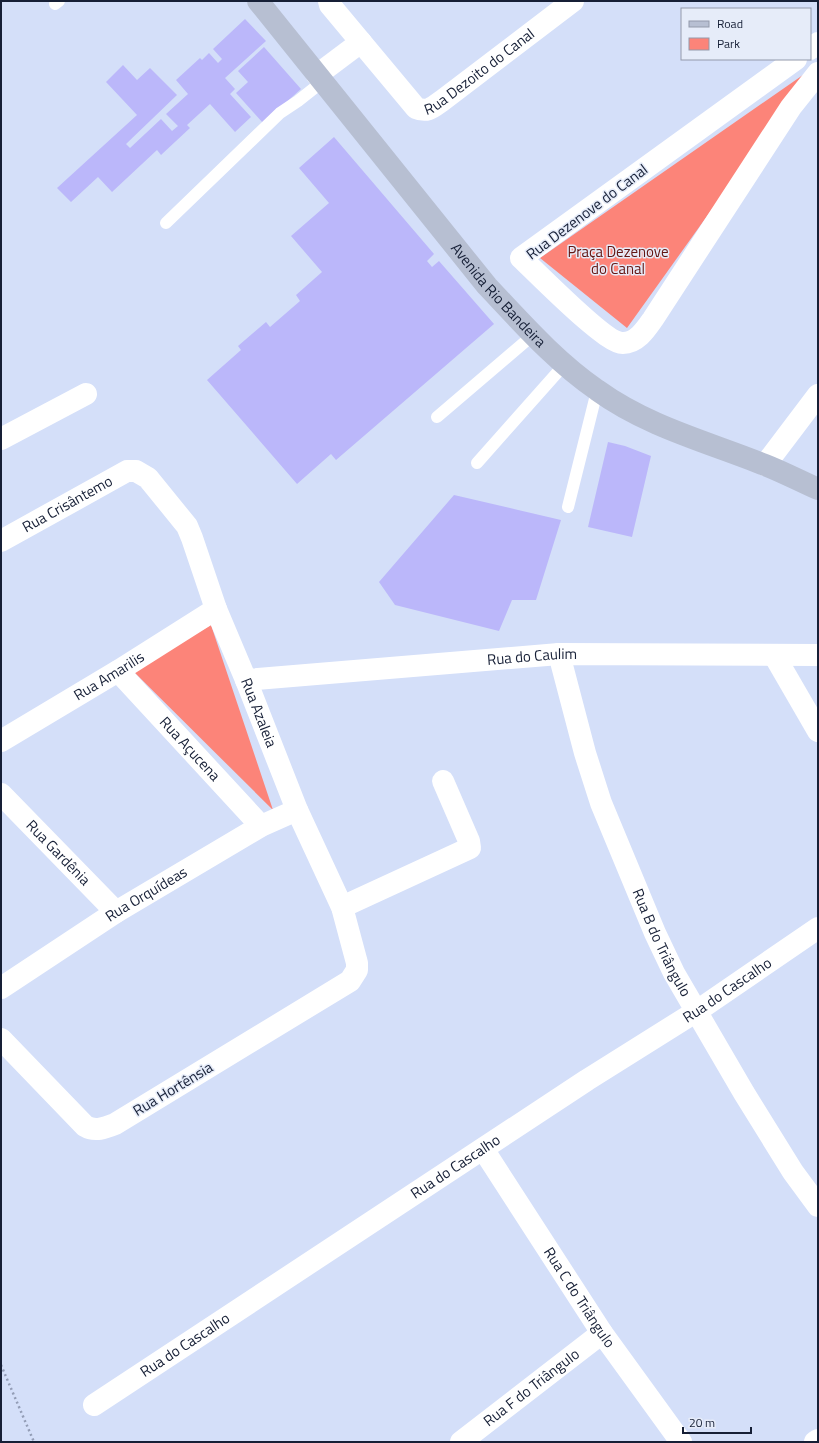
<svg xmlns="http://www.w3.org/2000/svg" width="819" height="1443" font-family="'Titillium Web',sans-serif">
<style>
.green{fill:#fc8479}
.building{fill:#bbb7fa}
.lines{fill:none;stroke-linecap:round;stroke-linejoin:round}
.path{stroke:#939db6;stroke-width:2.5;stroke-dasharray:2 3;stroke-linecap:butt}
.lane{stroke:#fff;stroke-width:12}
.street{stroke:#fff;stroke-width:22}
.secondary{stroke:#b7bfd2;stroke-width:22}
.labels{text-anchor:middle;stroke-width:3;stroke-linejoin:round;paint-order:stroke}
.street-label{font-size:15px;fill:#161f36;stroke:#e6ecf9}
.park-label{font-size:15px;fill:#641512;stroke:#e6ecf9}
</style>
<rect width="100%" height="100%" fill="#d4dff9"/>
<!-- green -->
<path class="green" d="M 813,68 L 627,328 L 540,258 Z
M 211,625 L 273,810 L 133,671 Z"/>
<!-- building -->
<path class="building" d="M 245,19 L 266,41 L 225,78 L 235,89 L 230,94 L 251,117 L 235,132 L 210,104 L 187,125 L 190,128 L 161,155 L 157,150 L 112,192 L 98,177 L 71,202 L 57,188 L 137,115 L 106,82 L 123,65 L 137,80 L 150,68 L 177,95 L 126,144 L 130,148 L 161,119 L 172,131 L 178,126 L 166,114 L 188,94 L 176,80 L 200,58 L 202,60 L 209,53 L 218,63 L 222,59 L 213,49 Z
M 264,47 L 301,89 L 263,123 L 236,93 L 248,82 L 238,71 Z
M 334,137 L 434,254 L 427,261 L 432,267 L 439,261 L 494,324 L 336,460 L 331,454 L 297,484 L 207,380 L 241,350 L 238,346 L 266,322 L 270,327 L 300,301 L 296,295 L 322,272 L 291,236 L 329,203 L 299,168 Z
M 608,442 L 625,446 L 651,456 L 632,537 L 588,527 Z
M 454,495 L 561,520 L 536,600 L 512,600 L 499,631 L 395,605 L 379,582 Z"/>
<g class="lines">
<!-- path -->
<path class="path" d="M 1,1365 L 34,1442"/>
<!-- lane -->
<path class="lane" d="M 55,4 L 59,1
M 166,223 L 280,113 L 298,101 L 322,82
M 437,417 L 533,335
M 477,463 L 564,365
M 568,507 L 597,391"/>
<!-- street -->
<g class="street">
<path id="s1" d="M 329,1 L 330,5 L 416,108 C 428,113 433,107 443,100 L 573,1"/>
<path d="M 810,49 L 818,43"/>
<path d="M 796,59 L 521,258 C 537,273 606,344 623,343 C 637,343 646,329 653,319 L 791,107 L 818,73"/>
<path d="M 317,75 L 361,42"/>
<path d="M 1,439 L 86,394"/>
<path d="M 765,465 L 818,395"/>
<path id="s2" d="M 1,541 L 127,471 L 136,471 L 148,478 L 187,526 L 192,538 L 216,609 L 246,680 L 297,810 L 342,907 L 357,963 L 357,970 L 350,981 L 115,1124 C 105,1128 95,1132 85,1126 L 1,1039"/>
<path id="s3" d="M 559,654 L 585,753 L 601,803 L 655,933 L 674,973 L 744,1093 L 793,1172 L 818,1206"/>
<path d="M 774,655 L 818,731"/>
<path id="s4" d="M 118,671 L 261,826"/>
<path id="s5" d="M 246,680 L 559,654 L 818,655"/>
<path id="s6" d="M 1,741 L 118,671 L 216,609"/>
<path id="s7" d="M 1,794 L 116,912"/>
<path d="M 342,907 L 470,848 L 469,841 L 443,781"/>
<path id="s8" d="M 1,988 L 116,912 L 261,826 L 297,810"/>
<path id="s9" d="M 483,1149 L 602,1333 L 681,1442"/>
<path id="s10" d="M 94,1405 L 587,1080 L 697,1011 L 818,928"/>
<path id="s11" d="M 461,1442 L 602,1333"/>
<path d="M 815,1442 L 818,1440"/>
</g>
<!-- secondary -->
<path class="secondary" id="s12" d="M 258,1 L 487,286 C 522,323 555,361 597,390 C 648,427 708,442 765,465 C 783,472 800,481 818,489"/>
</g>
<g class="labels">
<!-- street labels -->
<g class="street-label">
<text dy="5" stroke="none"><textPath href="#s1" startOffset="214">Rua Dezoito do Canal</textPath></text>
<text transform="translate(587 212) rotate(-37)" y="5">Rua Dezenove do Canal</text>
<text dy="5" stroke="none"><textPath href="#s12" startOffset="380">Avenida Rio Bandeira</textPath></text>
<text dy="5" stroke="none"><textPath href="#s2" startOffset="76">Rua Crisântemo</textPath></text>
<text dy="5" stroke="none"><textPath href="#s5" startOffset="287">Rua do Caulim</textPath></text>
<text dy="5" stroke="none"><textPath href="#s6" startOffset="126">Rua Amarilis</textPath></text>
<text dy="5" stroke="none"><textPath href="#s2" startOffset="429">Rua Azaleia</textPath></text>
<text dy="5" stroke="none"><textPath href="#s4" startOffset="106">Rua Açucena</textPath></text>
<text dy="5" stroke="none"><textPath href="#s7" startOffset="82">Rua Gardênia</textPath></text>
<text dy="5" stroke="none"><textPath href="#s8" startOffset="173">Rua Orquídeas</textPath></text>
<text dy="5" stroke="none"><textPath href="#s3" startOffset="307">Rua B do Triângulo</textPath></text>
<text dy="5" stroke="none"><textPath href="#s10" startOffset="757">Rua do Cascalho</textPath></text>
<text transform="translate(173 1089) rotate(-31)" y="5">Rua Hortênsia</text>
<text dy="5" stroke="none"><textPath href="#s10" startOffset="433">Rua do Cascalho</textPath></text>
<text dy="5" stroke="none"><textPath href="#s9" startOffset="177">Rua C do Triângulo</textPath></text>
<text dy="5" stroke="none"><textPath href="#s10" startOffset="109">Rua do Cascalho</textPath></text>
<text dy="5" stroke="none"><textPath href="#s11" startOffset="89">Rua F do Triângulo</textPath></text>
</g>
<!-- park labels -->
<g class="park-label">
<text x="618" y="257">Praça Dezenove<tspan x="618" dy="17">do Canal</tspan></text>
</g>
</g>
<!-- border -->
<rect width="819" height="1443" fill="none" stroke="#161f36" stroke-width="4"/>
<!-- legend -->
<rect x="681" y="8" width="130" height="52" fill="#e6ecf9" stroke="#939aab"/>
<rect x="689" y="21" width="20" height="6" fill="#b7bfd2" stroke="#939aab"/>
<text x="717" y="28" font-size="12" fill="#161f36">Road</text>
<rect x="689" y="38" width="20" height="12" fill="#fc8479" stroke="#939aab"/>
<text x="717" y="48" font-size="12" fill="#161f36">Park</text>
<!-- scale -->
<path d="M683 1427v6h68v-6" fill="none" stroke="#161f36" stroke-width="2"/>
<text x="689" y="1427" font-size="12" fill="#161f36" stroke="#e6ecf9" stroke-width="3" paint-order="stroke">20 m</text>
</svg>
